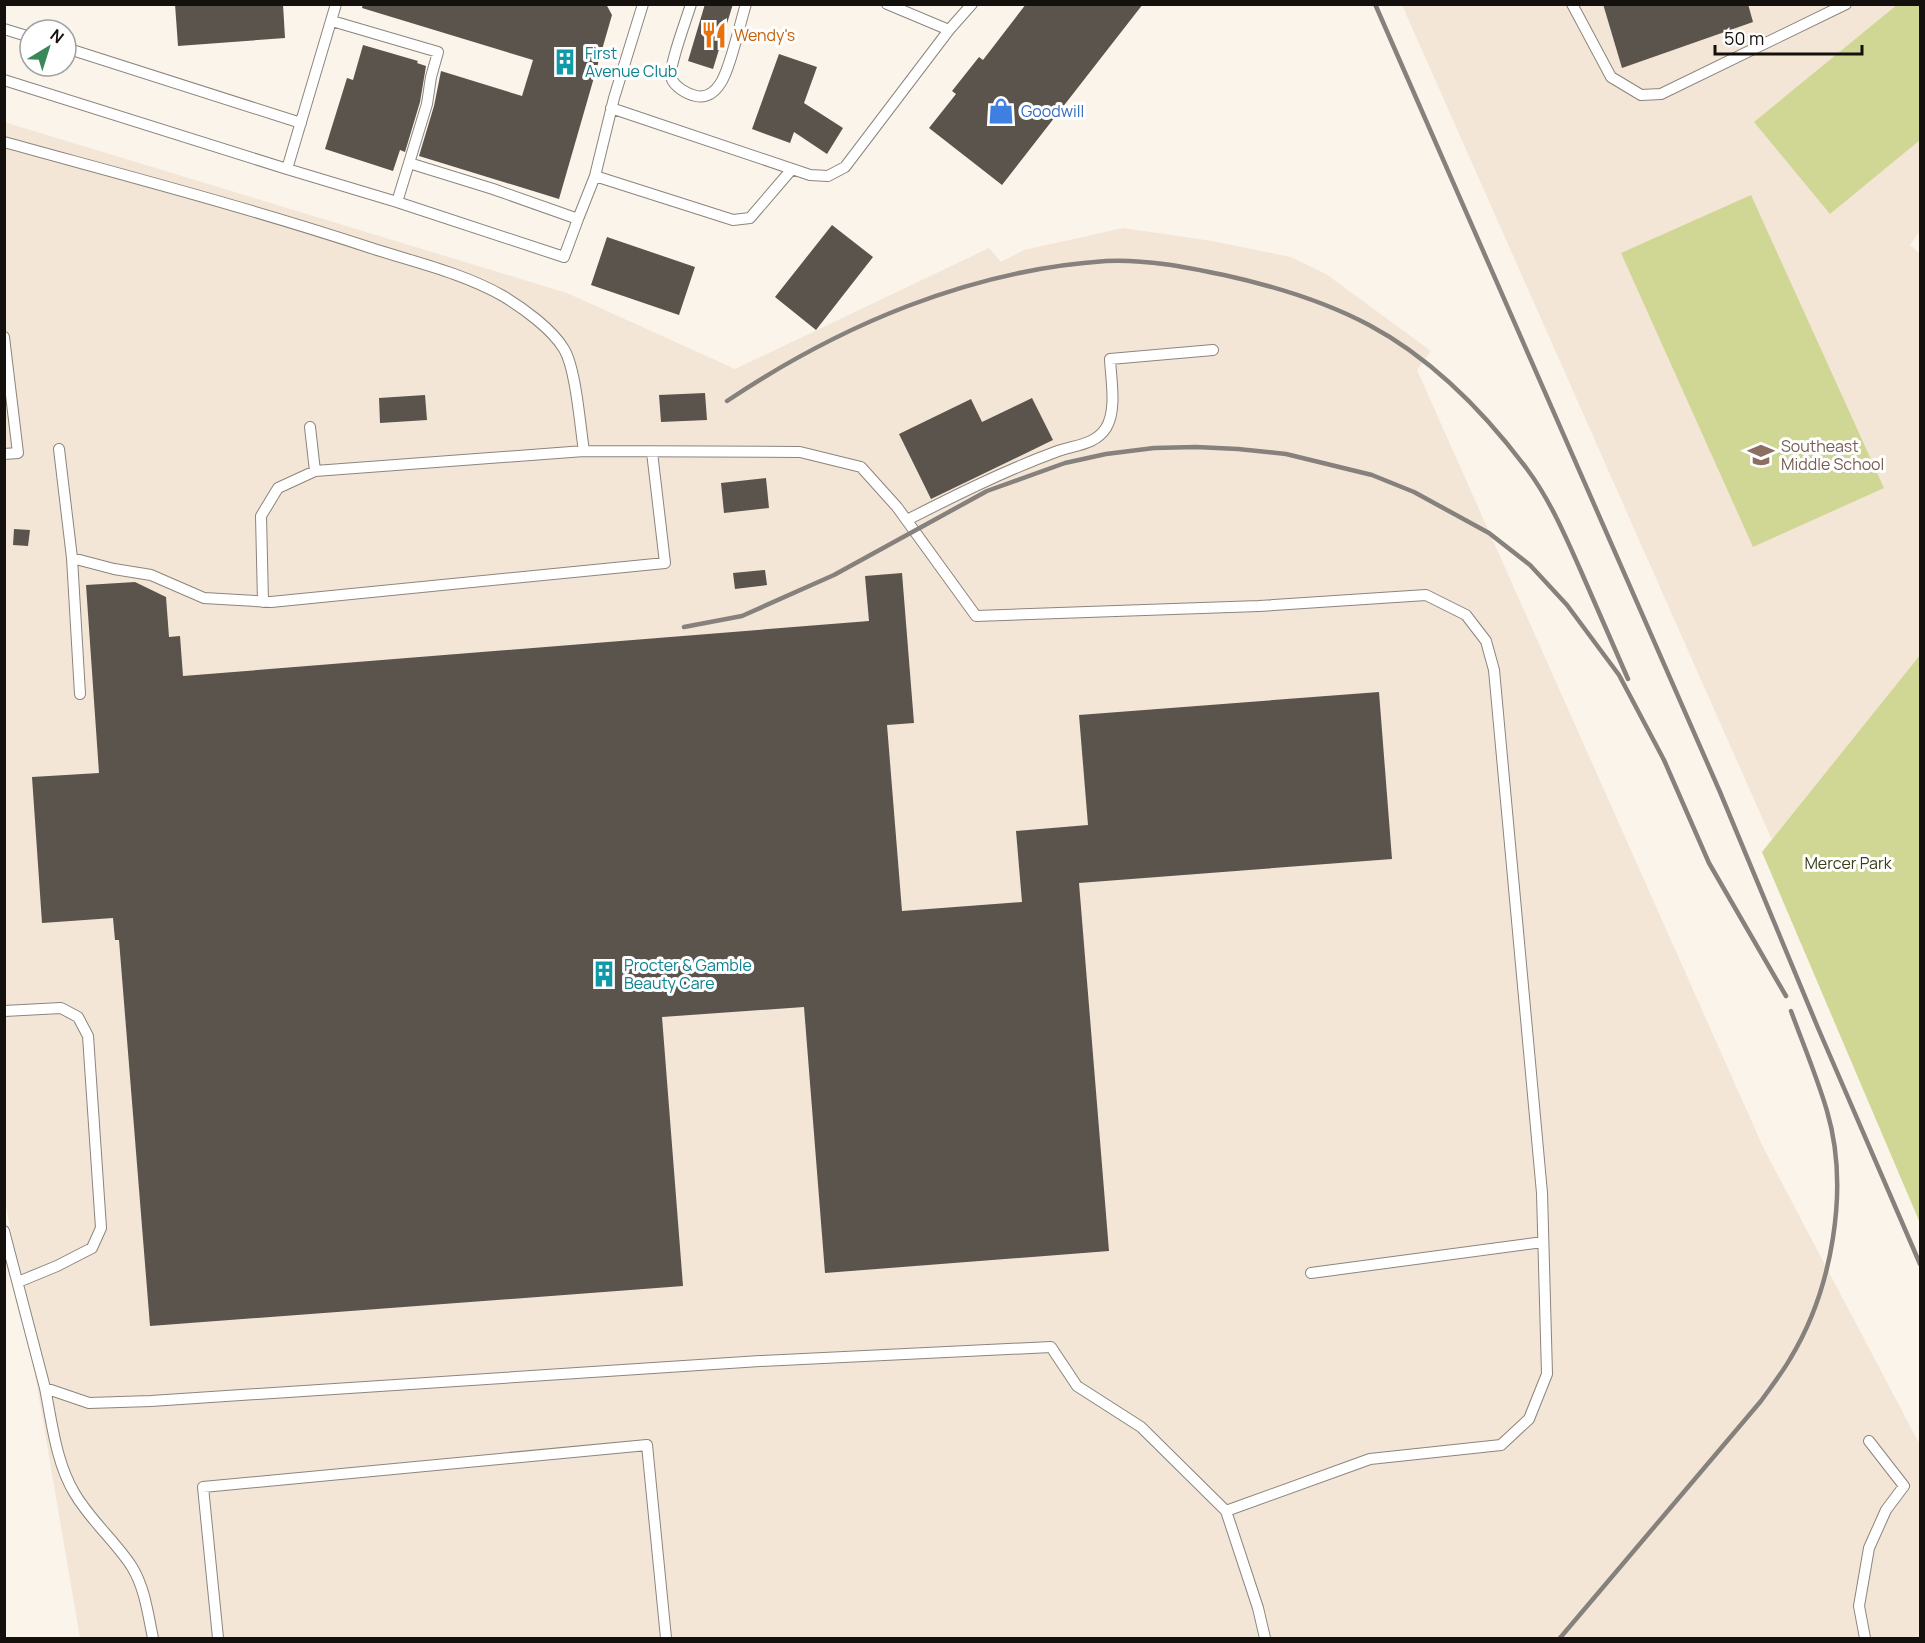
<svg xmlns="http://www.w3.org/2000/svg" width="1925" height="1643" font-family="Manrope,sans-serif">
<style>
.built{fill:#f3e6d7}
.green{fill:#d0d795}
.building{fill:#5a544d}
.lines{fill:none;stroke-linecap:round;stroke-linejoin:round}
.service-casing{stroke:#8c857d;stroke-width:12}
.service{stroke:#fff;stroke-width:10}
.rail{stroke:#86817c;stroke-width:4.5}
.labels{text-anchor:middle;stroke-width:6;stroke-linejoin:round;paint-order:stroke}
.food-label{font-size:16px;fill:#c56008;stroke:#fff;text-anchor:start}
.culture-label{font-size:16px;fill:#0d838f;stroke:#fff;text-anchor:start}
.shop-label{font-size:16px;fill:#366cbe;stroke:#fff;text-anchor:start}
.education-label{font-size:16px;fill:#785e54;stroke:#fff;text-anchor:start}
.park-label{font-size:16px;fill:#3c3f19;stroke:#fff}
</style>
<rect width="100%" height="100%" fill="#fbf4eb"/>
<!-- built -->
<path class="built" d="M 1402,5 L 1920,5 L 1920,231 L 1910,245 L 1920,254 L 1920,655 L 1772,840 Z
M 4,122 L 567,293 L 735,369 L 989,248 L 1001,262 L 1024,250 L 1123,228 L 1212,241 L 1291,257 L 1326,274 L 1431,351 L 1417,370 L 1764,1149 L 1920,1445 L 1920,1638 L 80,1638 L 5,1199 Z"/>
<!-- green -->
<path class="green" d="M 1898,4 L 1920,5 L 1920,140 L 1830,214 L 1754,122 Z
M 1751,195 L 1884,488 L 1753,547 L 1621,253 Z
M 1920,655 L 1920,1223 L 1762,852 Z"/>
<!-- building -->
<path class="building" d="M 175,4 L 283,4 L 285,38 L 178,46 Z
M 363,4 L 606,4 L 612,15 L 559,199 L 419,156 L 434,106 L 441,71 L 522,96 L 533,60 L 362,8 Z
M 705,4 L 733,4 L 713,69 L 688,61 Z
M 1026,4 L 1143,4 L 1002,185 L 929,128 L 956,94 L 952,91 L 979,57 L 983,60 Z
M 1603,4 L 1748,4 L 1753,22 L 1622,68 Z
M 363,45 L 418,61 L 417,63 L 426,66 L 420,102 L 405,152 L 400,150 L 393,171 L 325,149 L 347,78 L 353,80 Z
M 779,54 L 817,67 L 804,103 L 843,128 L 827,154 L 794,132 L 790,143 L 752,129 Z
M 832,225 L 873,257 L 816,330 L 775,297 Z
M 607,237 L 695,267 L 679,315 L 591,285 Z
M 705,393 L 707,420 L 661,422 L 659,395 Z
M 425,395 L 427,420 L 380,423 L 379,398 Z
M 1032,398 L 1053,440 L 931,499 L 899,434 L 971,399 L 982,422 Z
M 766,478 L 769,508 L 724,513 L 721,483 Z
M 14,529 L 30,530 L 28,546 L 13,545 Z
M 765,570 L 767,585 L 735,589 L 733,573 Z
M 902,573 L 914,723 L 887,725 L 902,911 L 1022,902 L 1016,831 L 1088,825 L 1079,715 L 1379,692 L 1392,859 L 1079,883 L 1109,1251 L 825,1273 L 804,1007 L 662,1017 L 683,1286 L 150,1326 L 119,940 L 115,940 L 113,918 L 42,923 L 32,777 L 99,773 L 86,585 L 135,582 L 166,597 L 169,637 L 180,636 L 183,676 L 869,621 L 865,576 Z"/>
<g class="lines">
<!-- service casing -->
<g class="service-casing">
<path id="service" d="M 336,4 L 287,169 L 397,202 L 409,163
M 691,4 C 687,18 669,65 671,77 C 674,87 687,94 696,96 C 706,98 714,93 720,84 C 730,70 740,23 746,4
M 887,4 L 949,30
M 1572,4 L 1611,77 L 1641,95 L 1661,94 L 1846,4
M 332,21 L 438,52 L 431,77 L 427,104 L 409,163 L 493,189 L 578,219 L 595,176 L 614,98 L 643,4
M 4,29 L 30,37
M 66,48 L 301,123
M 4,80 L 287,169
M 611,108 L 810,175 L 828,176 L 845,167 L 949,30 L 972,4
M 4,142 C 127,176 250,208 371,248 C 414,262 463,273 503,296 C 523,308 552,329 564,349 C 576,369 580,426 584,451
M 595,176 L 733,220 L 750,218 L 792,169
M 397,202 L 564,257 L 578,219
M 4,337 L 18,453 L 4,454
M 310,427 L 315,471
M 59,449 L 72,558 L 80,694
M 907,520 C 956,495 1006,470 1058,451 C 1075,445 1095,445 1106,428 C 1117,410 1111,380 1110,359 L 1213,350
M 72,558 L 114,569 L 151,575 L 204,598 L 271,602 L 665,563 L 652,452
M 263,602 L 261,516 L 278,488 L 315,471 L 584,451 L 800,452 L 861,467 L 897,507 L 976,616 L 1259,606 L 1426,595 L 1466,615 L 1486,641 L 1494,670 L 1542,1193 L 1547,1374 L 1529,1419 L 1501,1445 L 1370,1459 L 1226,1511
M 4,1011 L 61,1008 L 78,1017 L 88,1036 L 101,1228 L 92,1248 L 57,1266 L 18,1282
M 4,1231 L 45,1388 L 89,1403 L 151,1401 L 760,1361 L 1051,1347 L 1077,1386 L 1141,1427 L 1226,1511 L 1258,1608 L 1265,1638
M 1311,1273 L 1543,1242
M 45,1388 C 52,1423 56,1463 75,1494 C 91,1521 116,1542 132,1567 C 145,1588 148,1615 153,1638
M 218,1638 L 203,1487 L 647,1445 L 666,1638
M 1865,1638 L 1859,1606 L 1869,1548 L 1886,1510 L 1904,1486 L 1869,1441"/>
</g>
<!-- service -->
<use href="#service" class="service"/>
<!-- rail -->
<path class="rail" d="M 1375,4 L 1720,792 L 1818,1028 L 1920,1264
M 727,401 C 839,326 969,270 1106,261 C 1145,259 1186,267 1224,275 C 1274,286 1324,301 1369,325 C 1431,358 1485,413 1527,469 C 1550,500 1565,535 1580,569 C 1596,606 1612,642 1628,679
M 684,627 L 742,616 L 834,575 L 987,491 L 1065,463 L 1106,454 L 1154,448 L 1196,447 L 1238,449 L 1286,454 L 1372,475 L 1414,492 L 1489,533 L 1530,565 L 1567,605 L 1619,675 L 1664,760 L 1709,863 L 1786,996
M 1560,1638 L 1761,1401 C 1771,1387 1782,1373 1790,1359 C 1832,1290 1850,1189 1827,1111 C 1817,1077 1803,1044 1791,1011"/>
</g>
<!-- icons -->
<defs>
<g id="restaurant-bare" transform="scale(2.07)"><path d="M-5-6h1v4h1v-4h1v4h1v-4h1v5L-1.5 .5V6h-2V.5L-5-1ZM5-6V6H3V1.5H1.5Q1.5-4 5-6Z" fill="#e8710a" stroke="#fff" stroke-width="2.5" paint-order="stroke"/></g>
<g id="building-bare" transform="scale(2.07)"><path d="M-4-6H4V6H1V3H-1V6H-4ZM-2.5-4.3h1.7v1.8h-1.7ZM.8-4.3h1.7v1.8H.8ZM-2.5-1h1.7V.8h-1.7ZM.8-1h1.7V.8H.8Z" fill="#0f9aa8" stroke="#fff" stroke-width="2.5" paint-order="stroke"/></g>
<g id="shop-bare" transform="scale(2.07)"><path d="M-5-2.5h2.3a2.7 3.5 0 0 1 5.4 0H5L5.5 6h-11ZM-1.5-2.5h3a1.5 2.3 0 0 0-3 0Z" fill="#3f7fe0" stroke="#fff" stroke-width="2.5" paint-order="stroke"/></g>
<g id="school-bare" transform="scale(2.07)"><path d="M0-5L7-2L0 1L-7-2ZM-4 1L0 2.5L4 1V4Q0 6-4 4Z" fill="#8d6e63" stroke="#fff" stroke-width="2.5" paint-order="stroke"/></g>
</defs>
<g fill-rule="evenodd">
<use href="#restaurant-bare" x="714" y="35"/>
<use href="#building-bare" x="565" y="62"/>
<use href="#shop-bare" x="1001" y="111"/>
<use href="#school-bare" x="1761" y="455"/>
<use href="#building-bare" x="604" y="974"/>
</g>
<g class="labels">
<!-- food labels -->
<g class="food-label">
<text x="734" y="41">Wendy's</text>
</g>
<!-- culture labels -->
<g class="culture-label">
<text x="585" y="59">First<tspan x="585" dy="18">Avenue Club</tspan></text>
<text x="624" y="971">Procter &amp; Gamble<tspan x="624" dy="18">Beauty Care</tspan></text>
</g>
<!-- shop labels -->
<g class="shop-label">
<text x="1021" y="117">Goodwill</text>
</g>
<!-- education labels -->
<g class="education-label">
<text x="1781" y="452">Southeast<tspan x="1781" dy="18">Middle School</tspan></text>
</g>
<!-- park labels -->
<g class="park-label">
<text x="1848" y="869">Mercer Park</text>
</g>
</g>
<!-- border -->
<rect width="1925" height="1643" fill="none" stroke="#13100e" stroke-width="12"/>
<!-- north arrow -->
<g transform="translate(48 48) rotate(38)"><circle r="28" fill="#ffffff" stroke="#a19f9f" stroke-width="1.5"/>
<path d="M0-4.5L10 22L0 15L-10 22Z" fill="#3a8858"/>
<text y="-9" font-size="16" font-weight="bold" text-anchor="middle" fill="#13100e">N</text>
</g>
<!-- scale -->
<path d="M1715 45v9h147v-9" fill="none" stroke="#13100e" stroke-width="3"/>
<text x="1724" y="45" font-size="18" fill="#13100e" stroke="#ffffff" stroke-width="4.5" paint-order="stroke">50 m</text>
</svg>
